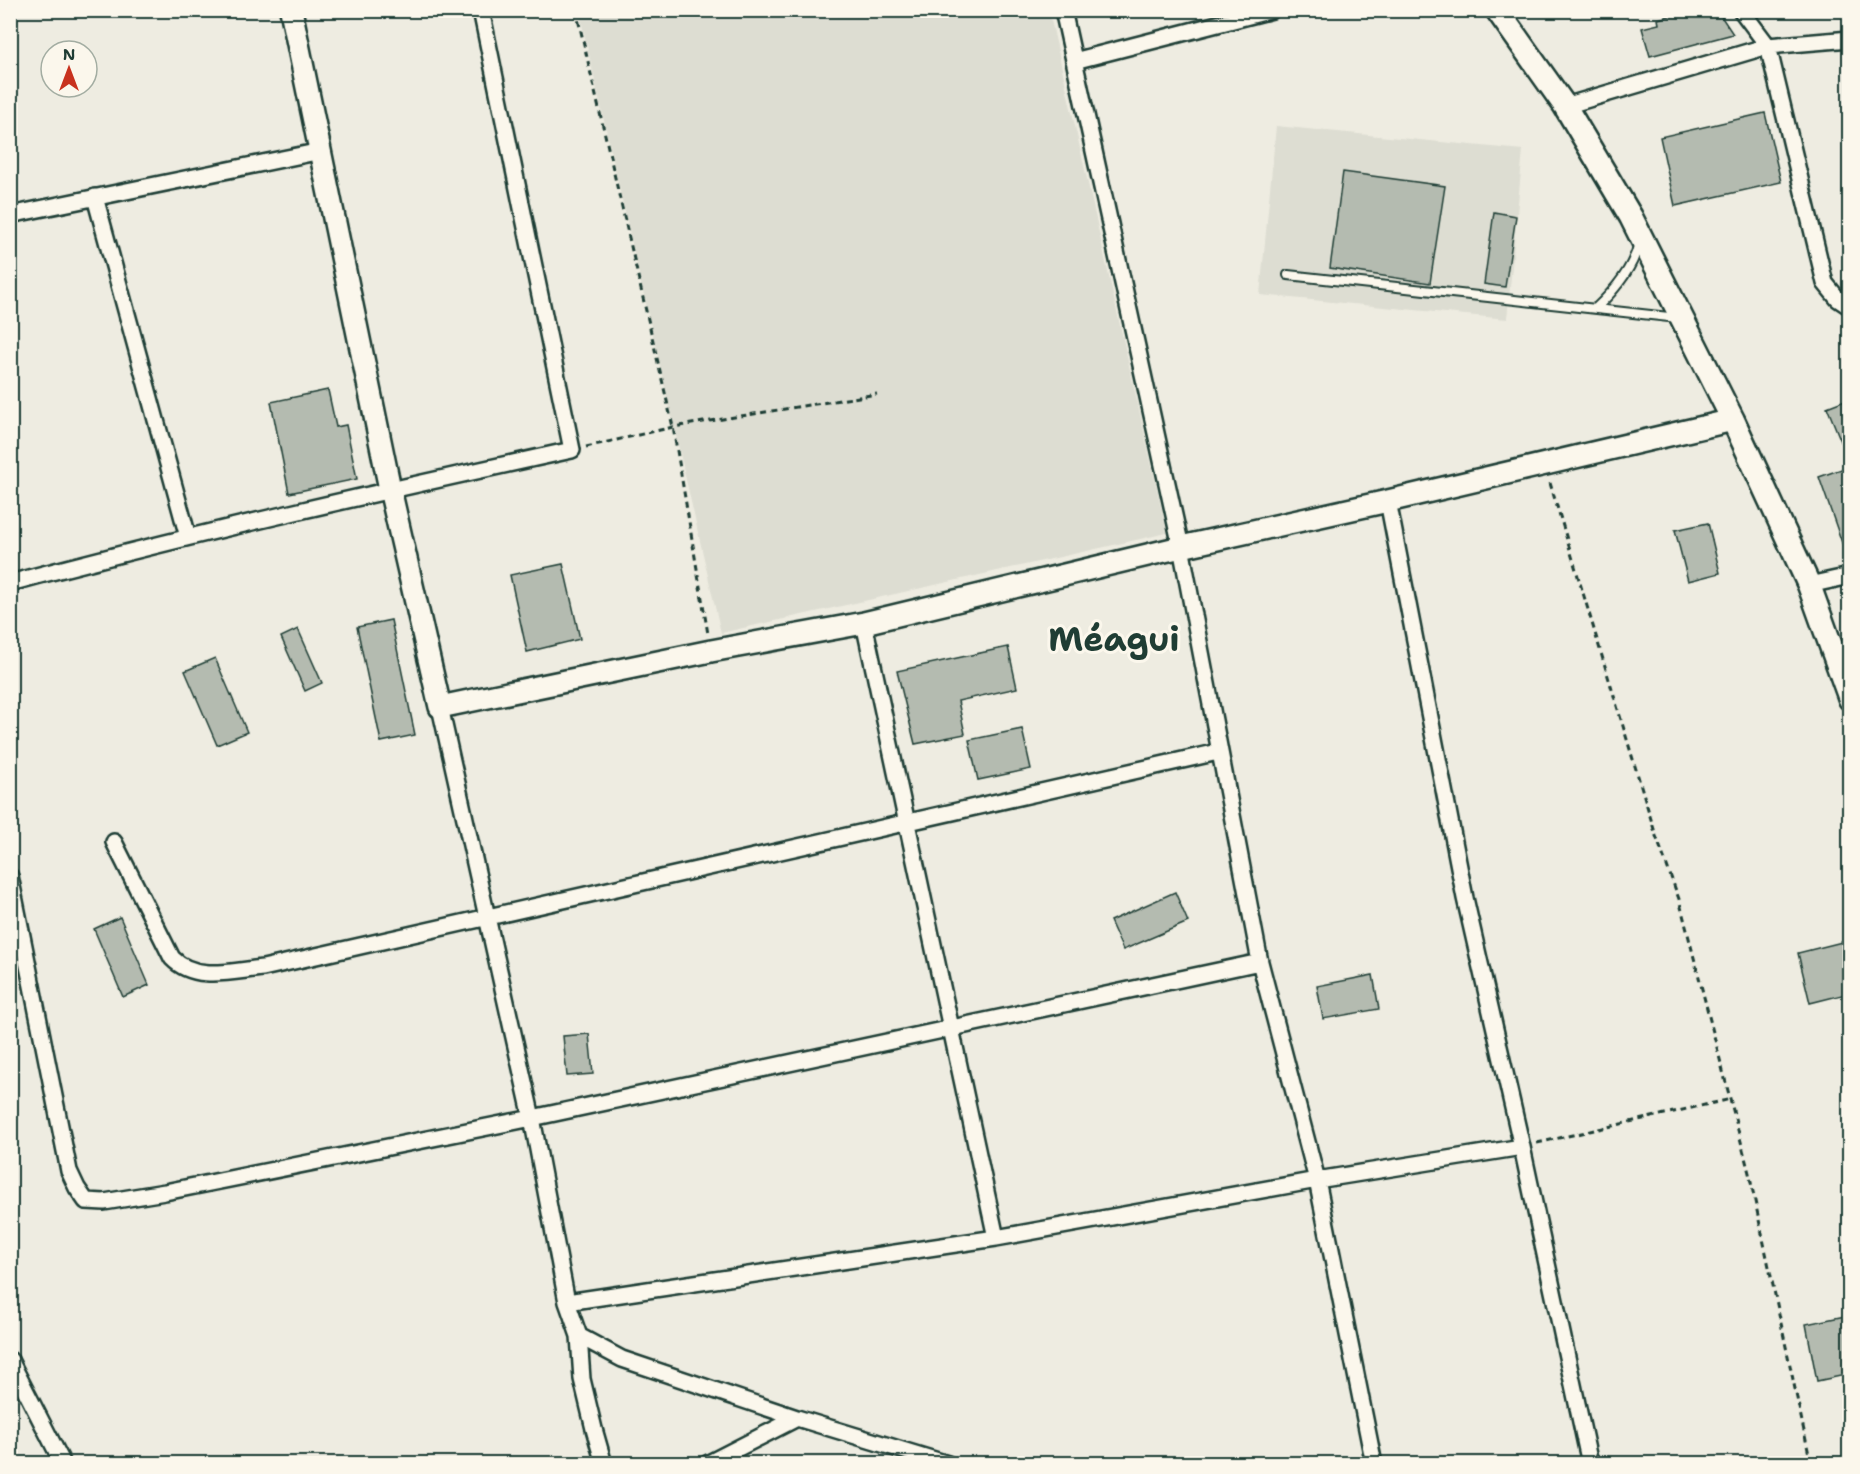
<svg xmlns="http://www.w3.org/2000/svg" width="1860" height="1474" font-family="'Shantell Sans',sans-serif">
<style>
.built{fill:#ddddd2}
.building{fill:#b4bbb0;stroke:#1f3d34;stroke-width:1.5}
.lines{fill:none;stroke-linecap:round;stroke-linejoin:round}
.lane-casing{stroke:#1f3d34;stroke-width:12}
.street-casing{stroke:#1f3d34;stroke-width:20}
.secondary-casing{stroke:#1f3d34;stroke-width:26}
.primary-casing{stroke:#1f3d34;stroke-width:27}
.path{stroke:#1f3d34;stroke-width:3;stroke-dasharray:6 4.5;stroke-linecap:butt}
.lane{stroke:#fbf7ec;stroke-width:8}
.street{stroke:#fbf7ec;stroke-width:15}
.secondary{stroke:#fbf7ec;stroke-width:21}
.primary{stroke:#fbf7ec;stroke-width:22}
.labels{text-anchor:middle;stroke-width:6;stroke-linejoin:round;paint-order:stroke}
.town-label{font-size:34px;font-weight:bold;fill:#1f3d34;stroke:#fbf7ec}
</style>
<rect width="100%" height="100%" fill="#eeece1"/>
<filter id="ink" filterUnits="userSpaceOnUse"><feTurbulence type="fractalNoise" baseFrequency=".0167" numOctaves="2"/><feDisplacementMap in="SourceGraphic" scale="12" xChannelSelector="R" yChannelSelector="G"/><feConvolveMatrix kernelMatrix="1 2 1 2 8 2 1 2 1" color-interpolation-filters="sRGB"/></filter>
<g filter="url(#ink)">
<!-- built -->
<path class="built" d="M 579,11 L 1049,11 L 1167,533 L 721,633 Z
M 1276,126 L 1523,150 L 1507,319 L 1260,295 Z"/>
<!-- building -->
<path class="building" d="M 1690,10 L 1717,10 L 1733,34 L 1650,56 L 1642,28 L 1659,24 L 1658,19 Z
M 1765,113 L 1781,182 L 1675,206 L 1660,137 Z
M 1343,172 L 1445,186 L 1430,283 L 1330,268 Z
M 1494,212 L 1516,216 L 1505,287 L 1484,284 Z
M 328,390 L 336,427 L 346,425 L 357,479 L 289,493 L 271,402 Z
M 1850,398 L 1850,461 L 1849,461 L 1827,407 Z
M 1850,466 L 1850,557 L 1847,557 L 1819,477 Z
M 1708,523 L 1720,573 L 1688,581 L 1675,530 Z
M 563,564 L 580,639 L 527,652 L 510,575 Z
M 391,620 L 415,735 L 381,742 L 357,627 Z
M 298,629 L 322,683 L 305,691 L 281,637 Z
M 1008,647 L 1017,688 L 958,701 L 965,734 L 915,744 L 897,671 Z
M 215,658 L 247,732 L 217,745 L 185,671 Z
M 1022,729 L 1031,769 L 978,780 L 969,740 Z
M 1175,892 L 1188,922 L 1123,950 L 1110,921 Z
M 120,917 L 149,985 L 123,997 L 94,929 Z
M 1850,940 L 1850,993 L 1810,1003 L 1798,953 Z
M 1373,975 L 1379,1009 L 1323,1019 L 1317,986 Z
M 589,1034 L 593,1074 L 567,1076 L 563,1036 Z
M 1850,1315 L 1850,1374 L 1817,1381 L 1806,1324 Z"/>
<g class="lines">
<!-- lane casing -->
<g class="lane-casing">
<path id="lane" d="M 1288,275 L 1678,318
M 1596,308 C 1614,291 1633,269 1639,243"/>
</g>
<!-- street casing -->
<g class="street-casing">
<path id="street" d="M 1063,10 L 1181,547 L 1260,962 L 1317,1180 L 1374,1464
M 1741,10 L 1768,46 L 1850,39
M 1074,61 L 1272,10
M 1565,106 L 1768,46 L 1825,283 L 1838,299 L 1850,307
M 95,197 L 188,537
M 10,215 L 321,151
M 1388,501 L 1465,898 L 1522,1147 L 1590,1464
M 10,583 C 196,533 384,491 572,450 L 481,10
M 1809,585 L 1850,576
M 864,623 L 996,1238
M 440,707 L 532,1118 L 567,1302 L 579,1336 L 622,1359 L 797,1418 L 948,1464
M 114,842 L 172,958 C 195,982 232,971 263,968 L 1218,752
M 10,876 L 69,1171 L 77,1188 L 86,1201 L 104,1202 L 165,1192 L 532,1118 L 1260,962
M 567,1302 L 996,1238 L 1317,1180 L 1522,1147
M 579,1336 L 582,1379 L 594,1429 L 604,1464
M 10,1360 L 63,1464
M 707,1464 L 797,1418"/>
</g>
<!-- secondary casing -->
<g class="secondary-casing">
<path id="secondary" d="M 291,10 L 390,489 L 440,707 L 711,651 L 864,623 L 1181,547 L 1388,501 L 1733,420"/>
</g>
<!-- primary casing -->
<g class="primary-casing">
<path id="primary" d="M 1497,10 L 1565,106 L 1631,217 L 1733,420 L 1809,585 L 1850,699"/>
</g>
<!-- path -->
<path class="path" d="M 576,10 L 673,427 L 708,634
M 586,447 L 673,427 L 877,394
M 1550,483 L 1656,836 L 1679,899 L 1749,1173 L 1811,1464
M 1537,1143 L 1731,1099"/>
<!-- lane -->
<use href="#lane" class="lane"/>
<!-- street -->
<use href="#street" class="street"/>
<!-- secondary -->
<use href="#secondary" class="secondary"/>
<!-- primary -->
<use href="#primary" class="primary"/>
</g>
</g>
<g class="labels">
<!-- town labels -->
<g class="town-label">
<text x="1114" y="651">Méagui</text>
</g>
</g>
<!-- margin -->
<rect width="1860" height="1474" fill="none" stroke="#fbf7ec" stroke-width="36"/>
<rect x="18" y="18" width="1824" height="1438" fill="none" stroke="#1f3d34" stroke-width="2" filter="url(#ink)"/>
<!-- north arrow -->
<g transform="translate(69 69)"><circle r="28" fill="#fbf7ec" stroke="#a3ada2" stroke-width="1.5"/>
<path d="M0-4.5L10 22L0 15L-10 22Z" fill="#c8321e"/>
<text y="-9" font-size="16" font-weight="bold" text-anchor="middle" fill="#1f3d34">N</text>
</g>
</svg>
